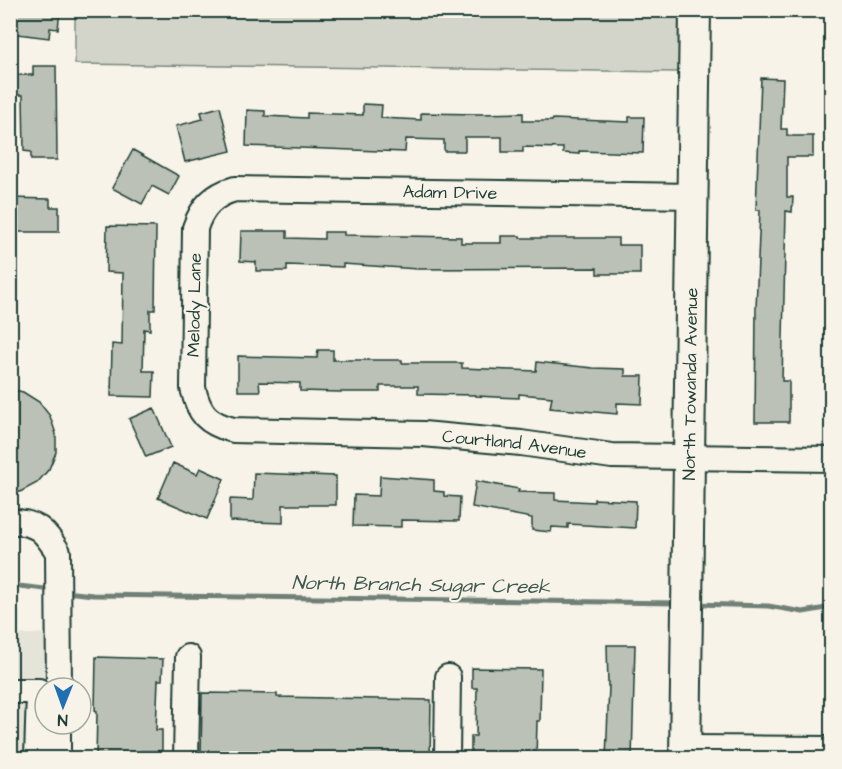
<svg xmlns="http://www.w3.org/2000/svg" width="842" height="769" font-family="'Architects Daughter',sans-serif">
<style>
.built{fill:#e5e4d9}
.green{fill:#d3d5ca;stroke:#79897f;stroke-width:1.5}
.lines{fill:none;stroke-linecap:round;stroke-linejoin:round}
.stream{stroke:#6f8077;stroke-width:5}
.building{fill:#bbc1b6;stroke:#1f3d34;stroke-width:1.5}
.minor-casing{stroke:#1f3d34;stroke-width:28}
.major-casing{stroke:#1f3d34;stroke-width:34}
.minor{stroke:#f7f3e8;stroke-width:24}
.major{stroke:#f7f3e8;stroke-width:30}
.labels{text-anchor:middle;stroke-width:4.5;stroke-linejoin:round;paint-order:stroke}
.street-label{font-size:18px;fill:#1f3d34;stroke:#f7f3e8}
.water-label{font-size:20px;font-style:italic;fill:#405950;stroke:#f7f3e8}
</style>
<rect width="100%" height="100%" fill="#f7f3e8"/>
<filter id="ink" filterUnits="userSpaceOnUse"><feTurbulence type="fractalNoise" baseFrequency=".0167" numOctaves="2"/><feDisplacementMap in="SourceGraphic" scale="12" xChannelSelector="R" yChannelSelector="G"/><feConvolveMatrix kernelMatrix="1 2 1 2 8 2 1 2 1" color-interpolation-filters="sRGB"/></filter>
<g filter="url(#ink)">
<!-- built -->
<path class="built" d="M 51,633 L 47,758 L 11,758 L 10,635 Z"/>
<!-- green -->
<path class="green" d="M 75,11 L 681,11 L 679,72 L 75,64 Z"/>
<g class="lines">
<!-- stream -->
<path class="stream" d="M 10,585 L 54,590
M 66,592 L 93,595 L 677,603
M 695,604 L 768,606 L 803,612 L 832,607"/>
</g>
<!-- building -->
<path class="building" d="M 10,10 L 60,10 L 58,29 L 50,28 L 49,38 L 10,33 Z
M 33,66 L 56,66 L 57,160 L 31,160 L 31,152 L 24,151 L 23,95 L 15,95 L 15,75 L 33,75 Z
M 761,78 L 783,79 L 781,129 L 787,129 L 787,136 L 813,136 L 813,157 L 787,157 L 787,197 L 793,197 L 792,212 L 786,211 L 782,381 L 789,381 L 789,422 L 755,422 L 756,309 L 760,210 L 756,210 Z
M 363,104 L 382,105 L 381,118 L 421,120 L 421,113 L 478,114 L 523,113 L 523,121 L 552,121 L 553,119 L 629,122 L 629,117 L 644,117 L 643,153 L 579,151 L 579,154 L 563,153 L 563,148 L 523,147 L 523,152 L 502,152 L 502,137 L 465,137 L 465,151 L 444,151 L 444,140 L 406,139 L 405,152 L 246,146 L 247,110 L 265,111 L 265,116 L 307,118 L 307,113 L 363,115 Z
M 220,107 L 231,151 L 185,162 L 176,126 L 203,119 L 201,112 Z
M 133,150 L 179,176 L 169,195 L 152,186 L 142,204 L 112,188 Z
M 10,198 L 50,199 L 50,207 L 59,207 L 59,232 L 10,232 Z
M 107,226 L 156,227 L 155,310 L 150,310 L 150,330 L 144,329 L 143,371 L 154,371 L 153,397 L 111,396 L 112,344 L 122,345 L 123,273 L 106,272 Z
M 241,231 L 287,231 L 287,238 L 324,239 L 324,232 L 344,232 L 344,235 L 461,237 L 461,243 L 501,243 L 501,236 L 520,236 L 520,238 L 618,238 L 618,245 L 640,245 L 640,274 L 597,274 L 597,268 L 418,269 L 343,264 L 343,267 L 287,265 L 287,271 L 256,271 L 256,262 L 240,261 Z
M 318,350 L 333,350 L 333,360 L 402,360 L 402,363 L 462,363 L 462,368 L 536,371 L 537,362 L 593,368 L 625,369 L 625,376 L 643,376 L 642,404 L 617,403 L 617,414 L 550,408 L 552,397 L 519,394 L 519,398 L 476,396 L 476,395 L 418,394 L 418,386 L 380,386 L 380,392 L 340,392 L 300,391 L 300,383 L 259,382 L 260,391 L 238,391 L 238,356 L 317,358 Z
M 10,389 L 23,392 L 39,402 L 50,416 L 56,434 L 56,452 L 49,469 L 37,483 L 20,492 L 10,493 Z
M 154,408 L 171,447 L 146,457 L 129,419 Z
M 173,463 L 197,474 L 200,468 L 224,479 L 207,519 L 158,498 Z
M 254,473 L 336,476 L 336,505 L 283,505 L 283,523 L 230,521 L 230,499 L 253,500 Z
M 380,476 L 434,480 L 434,491 L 444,492 L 444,496 L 460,497 L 459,521 L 401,520 L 401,527 L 353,526 L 354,495 L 379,496 Z
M 476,481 L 519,489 L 518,492 L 555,493 L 555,500 L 594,502 L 594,499 L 636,501 L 635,528 L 568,524 L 568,528 L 552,527 L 551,532 L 532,530 L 532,518 L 472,507 Z
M 607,645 L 635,645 L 632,759 L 606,759 L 609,686 L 608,686 Z
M 96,657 L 163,659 L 162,680 L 158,680 L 156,730 L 162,730 L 162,751 L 141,751 L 141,759 L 96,759 L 97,711 L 95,710 Z
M 472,668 L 541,669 L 540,721 L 537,721 L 536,759 L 491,759 L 491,757 L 471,756 L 471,736 L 476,736 L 477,688 L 472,688 Z
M 202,693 L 277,694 L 277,697 L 431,700 L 430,759 L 222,756 L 222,759 L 201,759 Z"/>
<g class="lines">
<!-- minor casing -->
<g class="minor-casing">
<g id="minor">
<path id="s1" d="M 694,196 L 235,189 C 213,195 202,207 195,228 L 193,388 C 199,414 207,423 233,430 L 423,434 L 521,443 L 612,456 L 832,459"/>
<path d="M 10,521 C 39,524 42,528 58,552 L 59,688"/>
<path d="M 10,691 L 39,691 L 37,758"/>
<path d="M 685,748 L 832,749"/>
<path d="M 58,758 L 58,724"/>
<path d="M 186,758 L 188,657"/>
<path d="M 447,758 L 448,677"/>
</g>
</g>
<!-- major casing -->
<g class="major-casing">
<g id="major">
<path id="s2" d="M 685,758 L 695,10"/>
</g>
</g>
<!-- minor -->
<use href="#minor" class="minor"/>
<!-- major -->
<use href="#major" class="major"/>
</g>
</g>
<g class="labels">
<!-- street labels -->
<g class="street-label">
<text transform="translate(450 192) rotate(1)" y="6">Adam Drive</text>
<text transform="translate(194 305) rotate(-89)" y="6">Melody Lane</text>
<text dy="6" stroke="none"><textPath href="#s2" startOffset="374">North Towanda Avenue</textPath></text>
<text dy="6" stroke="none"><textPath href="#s1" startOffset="1022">Courtland Avenue</textPath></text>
</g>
<!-- water labels -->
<g class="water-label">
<text transform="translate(421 584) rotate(1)" y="7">North Branch Sugar Creek</text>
</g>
</g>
<!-- margin -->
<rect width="842" height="769" fill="none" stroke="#f7f3e8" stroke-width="36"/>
<rect x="18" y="18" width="806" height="733" fill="none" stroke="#1f3d34" stroke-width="2" filter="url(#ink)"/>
<!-- north arrow -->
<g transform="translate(63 706) rotate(181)"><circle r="28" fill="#f7f3e8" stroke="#a1aaa0" stroke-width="1.5"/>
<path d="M0-4.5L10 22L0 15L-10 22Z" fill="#1f6fb2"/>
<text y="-9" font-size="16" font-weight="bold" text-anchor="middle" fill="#1f3d34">N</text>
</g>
</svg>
